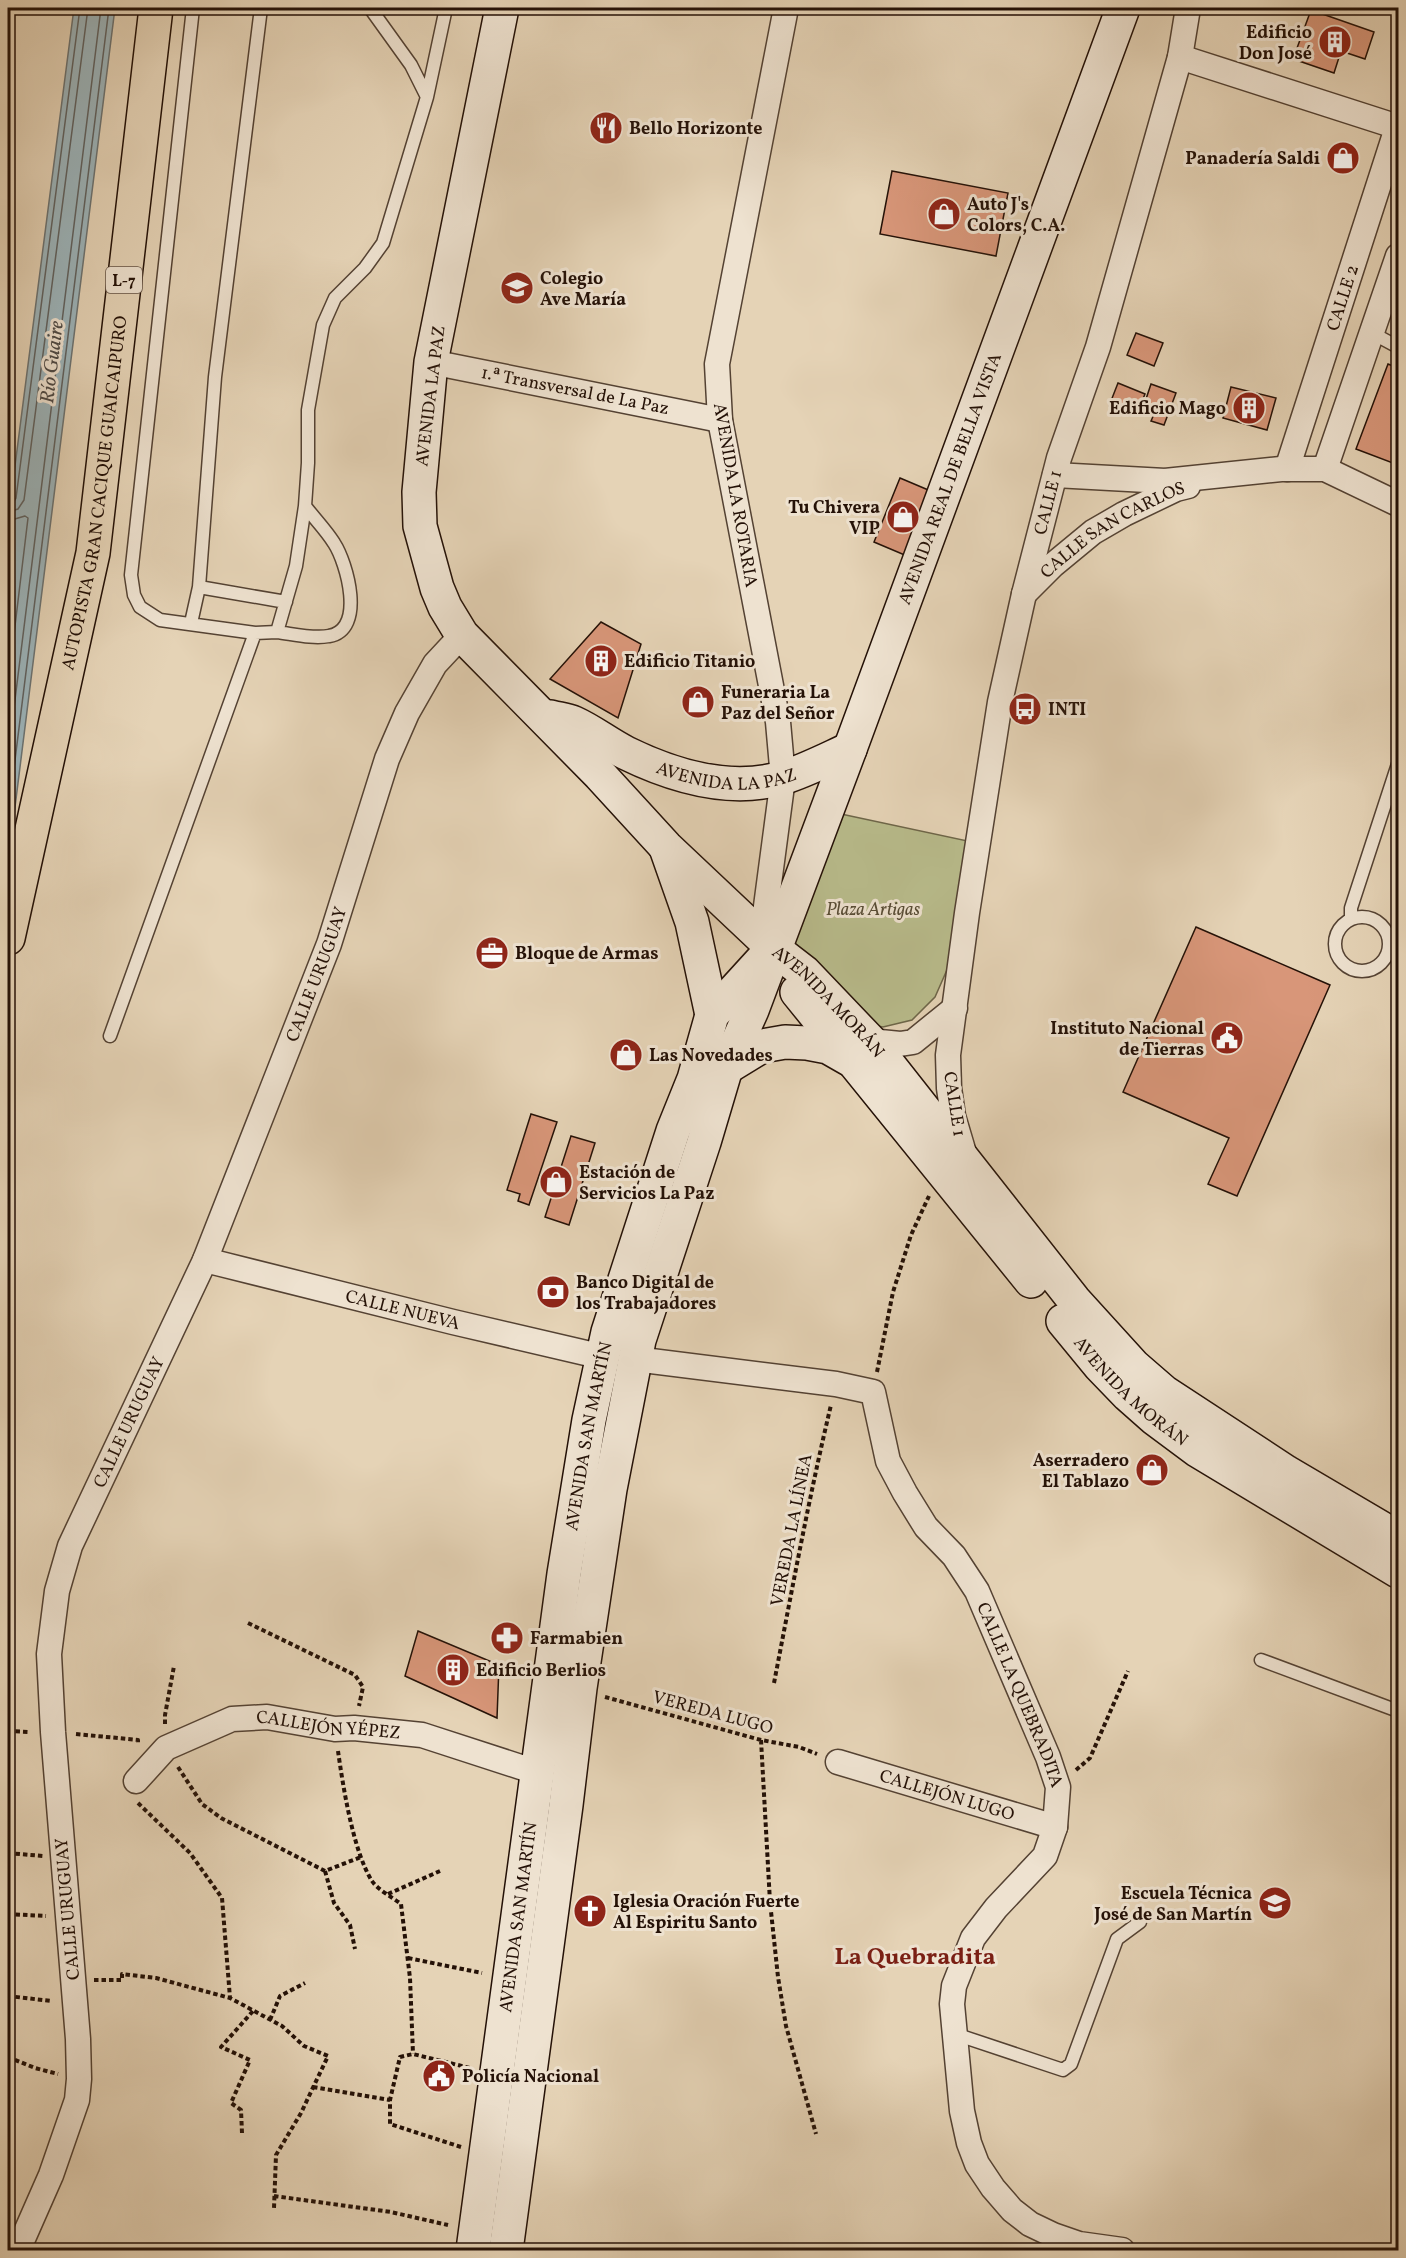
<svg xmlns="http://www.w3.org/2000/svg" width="1406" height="2258" font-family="Vollkorn,serif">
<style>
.green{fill:#b8bb8b;stroke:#6e6649;stroke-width:1.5}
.water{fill:#9cb4ba;stroke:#6c7372;stroke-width:1.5}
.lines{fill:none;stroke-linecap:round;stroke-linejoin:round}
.shore{stroke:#606260;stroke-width:1.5}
.building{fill:#d89679;stroke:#241107;stroke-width:1.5}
.lane-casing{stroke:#544233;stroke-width:15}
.street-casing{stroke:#544233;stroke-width:27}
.secondary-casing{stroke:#241107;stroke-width:36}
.highway-casing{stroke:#241107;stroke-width:36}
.path{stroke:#241107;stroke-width:4;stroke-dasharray:4.5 3;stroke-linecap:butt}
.lane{stroke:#eee2d0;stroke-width:12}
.street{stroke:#eee2d0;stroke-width:24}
.secondary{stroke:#eee2d0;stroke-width:33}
.highway{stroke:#e5d3b6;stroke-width:33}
.labels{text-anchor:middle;stroke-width:6;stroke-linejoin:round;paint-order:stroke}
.shield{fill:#eee2d0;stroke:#615043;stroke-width:1.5}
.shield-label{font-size:16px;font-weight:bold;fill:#241107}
.poi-label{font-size:18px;font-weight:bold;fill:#241107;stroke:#eee2d0;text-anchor:start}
.street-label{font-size:18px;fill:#241107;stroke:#eee2d0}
.park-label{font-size:18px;font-style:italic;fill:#584c35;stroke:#eee2d0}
.water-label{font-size:20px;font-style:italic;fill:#4e4a46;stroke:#eee2d0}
.district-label{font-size:24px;font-weight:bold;fill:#7a1f14;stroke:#eee2d0}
</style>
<rect width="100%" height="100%" fill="#e5d3b6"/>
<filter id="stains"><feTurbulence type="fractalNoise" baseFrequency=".00333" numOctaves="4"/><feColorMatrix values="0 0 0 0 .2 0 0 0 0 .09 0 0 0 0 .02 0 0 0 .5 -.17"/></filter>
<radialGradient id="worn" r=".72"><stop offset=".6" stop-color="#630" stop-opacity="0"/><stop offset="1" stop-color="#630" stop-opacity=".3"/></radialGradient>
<!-- green -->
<path class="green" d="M 813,808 L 977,843 L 950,963 L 935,997 L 912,1020 L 883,1027 L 861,1023 L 772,929 Z"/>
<!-- water -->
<path class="water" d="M 74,8 L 115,8 L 8,863 L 8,520 Z"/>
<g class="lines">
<!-- shore -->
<path class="shore" d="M 8,504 L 13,503 L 16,498 L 80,8
M 8,512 L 18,509 L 24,500 L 88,8
M 8,521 L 25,516 L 28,518 L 8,684
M 8,756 L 101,8
M 8,816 L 109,8"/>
</g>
<!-- building -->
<path class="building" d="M 1311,10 L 1374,32 L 1365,59 L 1341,51 L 1334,73 L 1293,59 Z
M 892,171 L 1008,193 L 996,256 L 880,234 Z
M 1136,333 L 1163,343 L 1154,366 L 1127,355 Z
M 1388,364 L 1398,368 L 1398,465 L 1356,449 Z
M 1118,383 L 1145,394 L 1136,416 L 1109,406 Z
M 1151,384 L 1176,393 L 1164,425 L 1151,421 L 1155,412 L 1143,408 Z
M 1231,387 L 1276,398 L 1267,430 L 1223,418 Z
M 900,478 L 933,492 L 907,556 L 874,542 Z
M 601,622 L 641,644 L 618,718 L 550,679 Z
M 1196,927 L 1330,985 L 1237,1196 L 1208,1184 L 1229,1138 L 1123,1092 Z
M 531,1114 L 557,1122 L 529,1205 L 518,1201 L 520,1194 L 507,1190 Z
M 571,1136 L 595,1143 L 569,1225 L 545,1217 Z
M 418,1631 L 499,1665 L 497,1718 L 405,1676 Z"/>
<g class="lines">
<!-- lane casing -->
<g class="lane-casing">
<path id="lane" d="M 193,8 L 131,575 L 134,595 L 140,607 L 160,620 L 255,633
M 370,8 L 411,65 L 427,97 L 446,8
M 1372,333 L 1398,347
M 199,587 L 286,602
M 191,623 L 199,587 L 215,377 L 261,8
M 277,632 C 293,634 313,639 329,636 C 366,630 347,563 334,543 C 326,530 314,518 305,506
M1335 944a27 27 0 1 1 54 0a27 27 0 1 1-54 0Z
M 1351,919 L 1351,908 L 1398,764
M 110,1036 L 255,633 L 277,632 L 296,566 L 305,506 L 308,463 L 308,410 L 323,325 L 335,298 L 365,268 L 383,243 L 427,97
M 1261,1660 L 1398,1711
M 955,2034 L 1063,2070 L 1071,2064 L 1117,1939 L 1140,1922"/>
</g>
<!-- street casing -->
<g class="street-casing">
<g id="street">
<path d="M 1180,57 L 1398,127"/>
<path d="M 431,362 L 720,420"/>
<path id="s1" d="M 1287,469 L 1398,125"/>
<path d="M 1325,469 L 1398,256"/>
<path d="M 1055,475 L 1165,481 L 1281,469 L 1325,469 L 1398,504"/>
<path id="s2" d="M 1024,594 L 1053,565 L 1093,532 L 1124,514 L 1176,489 L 1188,486"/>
<path d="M 773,948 L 765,914 L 783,778 L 778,722 L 720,420 L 717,364 L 786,8"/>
<path d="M 870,1041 L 900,1044 L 913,1042 L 955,1008"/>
<path id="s3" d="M 964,1153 L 953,1116 L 949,1088 L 948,1055 L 967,913 L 1000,702 L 1024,594 L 1059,458 L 1098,347 L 1180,57 L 1188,8"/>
<path id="s4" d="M 205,1260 L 453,1322 L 603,1357"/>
<path id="s5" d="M 635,1359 L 836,1384 L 873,1392 L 888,1461 L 905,1493 L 926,1527 L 954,1556 L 977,1591 L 1048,1757 L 1058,1787 L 1055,1827 L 1045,1856 L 996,1908 L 973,1938 L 954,1986 L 952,2004 L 962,2111 L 969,2143 L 977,2164 L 993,2188 L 1012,2210 L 1030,2224 L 1053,2235 L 1079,2244 L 1122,2250"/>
<path id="s6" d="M 838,1762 L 1055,1827"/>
<path id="s7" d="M 136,1781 L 166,1748 L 232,1719 L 267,1717 L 335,1729 L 354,1728 L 422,1735 L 536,1772"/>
<path id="s8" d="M 18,2250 L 51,2175 L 77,2100 L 79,2079 L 78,2039 L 53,1732 L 49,1654 L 57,1591 L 70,1546 L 205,1260 L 329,944 L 387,759 L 407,713 L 435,664 L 462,635"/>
</g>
</g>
<!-- secondary casing -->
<g class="secondary-casing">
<g id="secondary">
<path id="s9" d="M 502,8 L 431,362 L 419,492 L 420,526 L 437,588 L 445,607 L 462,635 L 600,775 L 666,847 L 773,948 L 804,972 L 870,1041 L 1074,1300 L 1134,1366 L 1164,1392 L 1286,1472 L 1398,1538"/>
<path id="s10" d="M 551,717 C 558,719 567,720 574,723 C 592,731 608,744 626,753 C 673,776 729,793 782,778 C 805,771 828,759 850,749"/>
<path d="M 666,848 L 692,922 L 712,1015"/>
<path d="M 797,992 L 1031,1281"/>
<path d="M 726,1068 L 762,1046 L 785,1042 L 807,1043 L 828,1047 L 849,1059"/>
<path id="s11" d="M 1063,1321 L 1100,1366 L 1128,1395 L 1154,1418 L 1197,1450 L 1398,1571"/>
<path id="s12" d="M 473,2250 L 564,1574 L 589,1420 L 608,1332 L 673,1131 L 694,1079 L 712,1015 L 764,958"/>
<path id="s13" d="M 506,2250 L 566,1805 L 580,1688 L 610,1489 L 639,1340 L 704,1142 L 726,1068 L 752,1010 L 850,749 L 1123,8"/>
</g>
</g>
<!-- highway casing -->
<g class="highway-casing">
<g id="highway">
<path id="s14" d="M 8,938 L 93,553 L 156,8"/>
</g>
</g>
<!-- path -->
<path class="path" d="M 877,1372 L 893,1292 L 911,1235 L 929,1196
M 248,1623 L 355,1675 L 363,1687 L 359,1706
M 774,1683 C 792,1590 809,1497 831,1405
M 605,1697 L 761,1740 L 799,1747 L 817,1754
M 165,1724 L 165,1715 L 174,1666
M 8,1731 L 30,1732
M 76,1734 L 138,1740 L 138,1745
M 761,1740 L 770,1902 L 778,1977 L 786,2026 L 816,2134
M 338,1751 C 343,1786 353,1851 372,1881 C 378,1890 392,1897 401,1904 L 410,1978 L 413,2054
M 178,1767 L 202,1804 L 221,1818 L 325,1871 L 361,1857
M 1076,1770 L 1090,1758 L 1128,1671
M 138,1803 L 190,1853 L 222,1898 L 230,1998
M 8,1853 L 43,1856
M 325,1871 L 334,1903 L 350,1925 L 355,1949
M 388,1894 L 440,1871
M 8,1914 L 46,1916
M 408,1958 L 482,1973
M 94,1980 L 122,1980 L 122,1974 L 156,1978 L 230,1998 L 282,2026 L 304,2046 L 328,2056 L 301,2113 L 276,2155 L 274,2208
M 8,1996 L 51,2001
M 270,2020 L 280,1996 L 305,1983
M 8,2057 L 35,2068 L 58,2074
M 313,2087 L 390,2100
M 242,2133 L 241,2110 L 231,2103 L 250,2060 L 221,2047 L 253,2011
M 461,2147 L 390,2124 L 390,2100 L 400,2057 L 413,2054 L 470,2068
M 274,2196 L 391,2212 L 448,2225"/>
<!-- lane -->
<use href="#lane" class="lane"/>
<!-- street -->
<use href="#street" class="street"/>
<!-- secondary -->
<use href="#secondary" class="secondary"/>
<!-- highway -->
<use href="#highway" class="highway"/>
</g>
<!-- icons -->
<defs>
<g id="building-disc" transform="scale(1.725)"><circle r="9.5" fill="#8f2418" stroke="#eee2d0"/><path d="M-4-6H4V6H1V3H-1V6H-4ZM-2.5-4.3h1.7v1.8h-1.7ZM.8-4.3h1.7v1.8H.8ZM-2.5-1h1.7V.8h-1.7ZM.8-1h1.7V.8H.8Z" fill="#fff"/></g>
<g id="restaurant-disc" transform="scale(1.725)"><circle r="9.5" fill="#8f2418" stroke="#eee2d0"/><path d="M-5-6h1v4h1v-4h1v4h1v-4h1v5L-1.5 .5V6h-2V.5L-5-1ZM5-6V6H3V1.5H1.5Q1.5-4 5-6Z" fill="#fff"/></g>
<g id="shop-disc" transform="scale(1.725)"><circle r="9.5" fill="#8f2418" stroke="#eee2d0"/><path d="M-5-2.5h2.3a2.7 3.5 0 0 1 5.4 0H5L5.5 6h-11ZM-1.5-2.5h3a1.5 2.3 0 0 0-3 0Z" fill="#fff"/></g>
<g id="school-disc" transform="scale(1.725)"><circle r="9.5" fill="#8f2418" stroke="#eee2d0"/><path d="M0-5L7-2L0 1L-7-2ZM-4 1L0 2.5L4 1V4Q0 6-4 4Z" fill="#fff"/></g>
<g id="bus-disc" transform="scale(1.725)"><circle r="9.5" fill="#8f2418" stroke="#eee2d0"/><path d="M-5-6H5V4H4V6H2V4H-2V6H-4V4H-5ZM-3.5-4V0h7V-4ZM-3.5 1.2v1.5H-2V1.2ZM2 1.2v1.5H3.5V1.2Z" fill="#fff"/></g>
<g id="office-disc" transform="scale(1.725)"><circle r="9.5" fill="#8f2418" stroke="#eee2d0"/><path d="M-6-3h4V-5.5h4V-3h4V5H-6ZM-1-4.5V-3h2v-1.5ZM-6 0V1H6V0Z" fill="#fff"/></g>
<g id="civic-disc" transform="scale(1.725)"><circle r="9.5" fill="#8f2418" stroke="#eee2d0"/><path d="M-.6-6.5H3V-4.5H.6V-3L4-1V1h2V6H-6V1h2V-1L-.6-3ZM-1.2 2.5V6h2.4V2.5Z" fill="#fff"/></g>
<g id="bank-disc" transform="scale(1.725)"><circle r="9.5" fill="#8f2418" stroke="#eee2d0"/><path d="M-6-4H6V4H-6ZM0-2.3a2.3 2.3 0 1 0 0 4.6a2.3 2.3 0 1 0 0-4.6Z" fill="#fff"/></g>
<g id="pharmacy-disc" transform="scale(1.725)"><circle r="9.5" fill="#8f2418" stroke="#eee2d0"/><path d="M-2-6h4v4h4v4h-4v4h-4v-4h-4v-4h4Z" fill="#fff"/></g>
<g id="church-disc" transform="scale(1.725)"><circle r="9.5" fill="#8f2418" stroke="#eee2d0"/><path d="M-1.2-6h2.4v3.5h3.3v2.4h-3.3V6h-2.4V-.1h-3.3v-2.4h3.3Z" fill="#fff"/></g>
</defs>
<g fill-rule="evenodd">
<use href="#building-disc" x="1335" y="42"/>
<use href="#restaurant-disc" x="606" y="128"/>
<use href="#shop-disc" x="1343" y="158"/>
<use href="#shop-disc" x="944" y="214"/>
<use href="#school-disc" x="517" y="288"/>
<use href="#building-disc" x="1249" y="408"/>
<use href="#shop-disc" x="903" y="517"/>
<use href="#building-disc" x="601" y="661"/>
<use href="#shop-disc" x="698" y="702"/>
<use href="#bus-disc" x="1025" y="709"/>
<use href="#office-disc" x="492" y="953"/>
<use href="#civic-disc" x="1227" y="1038"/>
<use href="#shop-disc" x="626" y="1055"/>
<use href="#shop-disc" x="556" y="1182"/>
<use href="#bank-disc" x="553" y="1292"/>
<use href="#shop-disc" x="1152" y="1470"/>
<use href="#pharmacy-disc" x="507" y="1638"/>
<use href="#building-disc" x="453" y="1670"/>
<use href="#school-disc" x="1275" y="1903"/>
<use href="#church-disc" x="590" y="1911"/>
<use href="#civic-disc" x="439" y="2076"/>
</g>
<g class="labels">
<!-- shield labels -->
<rect class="shield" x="106" y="267" width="36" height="26" rx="4.5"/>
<g class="shield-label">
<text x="124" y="286">L-7</text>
</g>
<!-- poi labels -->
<g class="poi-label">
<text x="1312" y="38" text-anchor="end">Edificio<tspan x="1312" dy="21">Don José</tspan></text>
<text x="629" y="134">Bello Horizonte</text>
<text x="1320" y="164" text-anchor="end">Panadería Saldi</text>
<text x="967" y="210">Auto J's<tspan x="967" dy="21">Colors, C.A.</tspan></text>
<text x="540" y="284">Colegio<tspan x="540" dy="21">Ave María</tspan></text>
<text x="1226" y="414" text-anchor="end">Edificio Mago</text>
<text x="880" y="513" text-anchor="end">Tu Chivera<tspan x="880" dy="21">VIP</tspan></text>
<text x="624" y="667">Edificio Titanio</text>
<text x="721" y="698">Funeraria La<tspan x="721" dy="21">Paz del Señor</tspan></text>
<text x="1048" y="715">INTI</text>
<text x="515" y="959">Bloque de Armas</text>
<text x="1204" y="1034" text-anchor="end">Instituto Nacional<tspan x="1204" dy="21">de Tierras</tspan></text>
<text x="649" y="1061">Las Novedades</text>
<text x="579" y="1178">Estación de<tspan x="579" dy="21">Servicios La Paz</tspan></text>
<text x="576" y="1288">Banco Digital de<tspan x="576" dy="21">los Trabajadores</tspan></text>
<text x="1129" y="1466" text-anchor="end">Aserradero<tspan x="1129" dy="21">El Tablazo</tspan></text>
<text x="530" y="1644">Farmabien</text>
<text x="476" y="1676">Edificio Berlios</text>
<text x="1252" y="1899" text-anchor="end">Escuela Técnica<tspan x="1252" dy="21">José de San Martín</tspan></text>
<text x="613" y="1907">Iglesia Oración Fuerte<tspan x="613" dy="21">Al Espiritu Santo</tspan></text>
<text x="462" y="2082">Policía Nacional</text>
</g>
<!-- street labels -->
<g class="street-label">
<text dy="6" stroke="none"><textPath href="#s1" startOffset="180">CALLE 2</textPath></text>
<text transform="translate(575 390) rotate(11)" y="6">1.ª Transversal de La Paz</text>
<text transform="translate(430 396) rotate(-83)" y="6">AVENIDA LA PAZ</text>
<text dy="6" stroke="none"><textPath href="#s13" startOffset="1836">AVENIDA REAL DE BELLA VISTA</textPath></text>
<text dy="6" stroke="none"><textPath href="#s14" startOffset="454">AUTOPISTA GRAN CACIQUE GUAICAIPURO</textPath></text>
<text transform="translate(736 495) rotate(80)" y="6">AVENIDA LA ROTARIA</text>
<text dy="6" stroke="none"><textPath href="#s3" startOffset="662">CALLE 1</textPath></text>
<text dy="6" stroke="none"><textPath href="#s2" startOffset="111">CALLE SAN CARLOS</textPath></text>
<text dy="6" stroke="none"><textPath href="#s10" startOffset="189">AVENIDA LA PAZ</textPath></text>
<text dy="6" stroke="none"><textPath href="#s8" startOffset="1342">CALLE URUGUAY</textPath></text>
<text dy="6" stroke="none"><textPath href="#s9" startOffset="1162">AVENIDA MORÁN</textPath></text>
<text transform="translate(955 1104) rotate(81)" y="6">CALLE 1</text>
<text dy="6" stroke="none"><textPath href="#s4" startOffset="204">CALLE NUEVA</textPath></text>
<text dy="6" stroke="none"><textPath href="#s11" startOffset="98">AVENIDA MORÁN</textPath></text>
<text dy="6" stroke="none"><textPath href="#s8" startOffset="856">CALLE URUGUAY</textPath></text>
<text dy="6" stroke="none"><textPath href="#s12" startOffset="822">AVENIDA SAN MARTÍN</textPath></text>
<text transform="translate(791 1530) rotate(-79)" y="6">VEREDA LA LÍNEA</text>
<text dy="6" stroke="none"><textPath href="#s5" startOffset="582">CALLE LA QUEBRADITA</textPath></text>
<text transform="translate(713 1712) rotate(15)" y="6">VEREDA LUGO</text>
<text dy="6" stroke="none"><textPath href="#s7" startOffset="214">CALLEJÓN YÉPEZ</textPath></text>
<text dy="6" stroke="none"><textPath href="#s6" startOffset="114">CALLEJÓN LUGO</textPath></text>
<text transform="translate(67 1909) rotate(-95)" y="6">CALLE URUGUAY</text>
<text dy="6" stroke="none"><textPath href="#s12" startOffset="336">AVENIDA SAN MARTÍN</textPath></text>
</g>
<!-- park labels -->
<g class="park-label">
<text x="873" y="915">Plaza Artigas</text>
</g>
<!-- water labels -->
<g class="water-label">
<text transform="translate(51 362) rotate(-83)" y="7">Río Guaire</text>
</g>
<!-- district labels -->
<g class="district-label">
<text x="915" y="1964">La Quebradita</text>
</g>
</g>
<!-- margin -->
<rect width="1406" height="2258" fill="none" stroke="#e5d3b6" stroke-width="30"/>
<rect x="9" y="9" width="1388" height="2240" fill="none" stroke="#241107" stroke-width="3"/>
<rect x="15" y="15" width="1376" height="2228" fill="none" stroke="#241107" stroke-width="1.5"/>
<rect width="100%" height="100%" filter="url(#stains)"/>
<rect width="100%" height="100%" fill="url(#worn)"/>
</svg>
